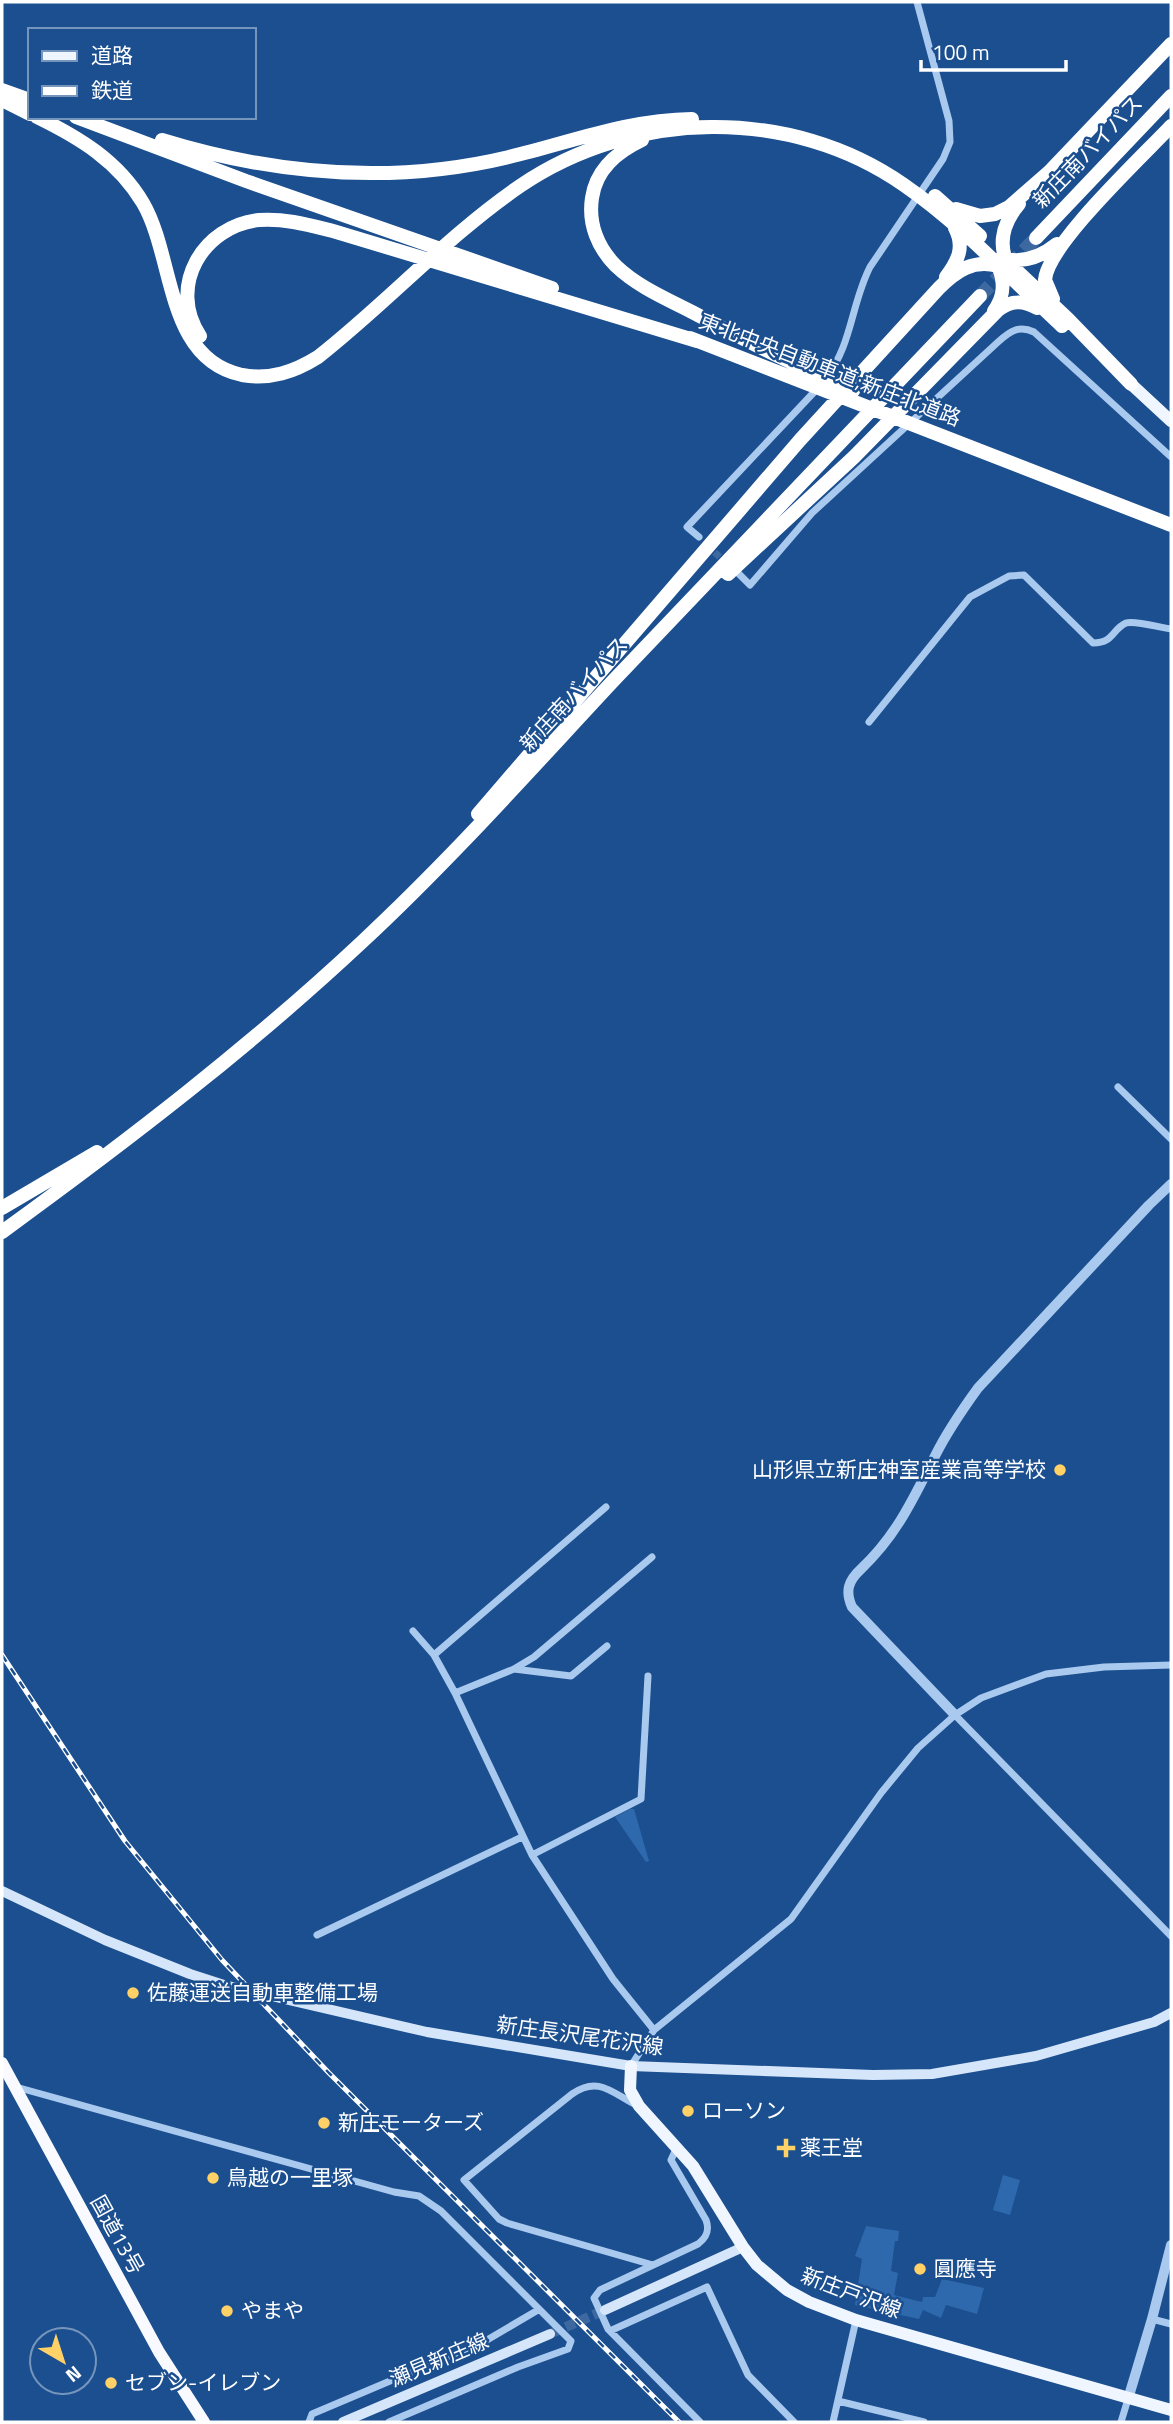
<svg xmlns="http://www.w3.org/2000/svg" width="1173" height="2424" font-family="'Titillium Web','Noto Sans JP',sans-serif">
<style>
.green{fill:#2e69ad}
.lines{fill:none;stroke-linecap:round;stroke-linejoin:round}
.minor-tunnel{stroke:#3d69a0;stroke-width:7;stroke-dasharray:7 3.5;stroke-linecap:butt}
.secondary-tunnel{stroke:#3d69a0;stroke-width:10;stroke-dasharray:10 5;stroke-linecap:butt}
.motorway-tunnel{stroke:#3d69a0;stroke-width:14;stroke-dasharray:14 7;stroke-linecap:butt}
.minor{stroke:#a9c9ee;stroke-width:7}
.tertiary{stroke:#a9c9ee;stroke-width:10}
.secondary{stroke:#d6e6fa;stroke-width:10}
.primary{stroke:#f0f6ff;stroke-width:12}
.trunk{stroke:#f8faff;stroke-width:12}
.motorway{stroke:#fff;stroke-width:14}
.rail-casing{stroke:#fff;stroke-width:5}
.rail{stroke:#1b4f8f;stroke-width:2.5;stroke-dasharray:8;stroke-linecap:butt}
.poi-dot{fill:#ffd166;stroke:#1b4f8f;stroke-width:2.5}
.labels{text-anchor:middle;stroke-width:5;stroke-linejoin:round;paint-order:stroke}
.street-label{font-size:21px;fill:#fff;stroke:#1b4f8f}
.poi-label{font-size:21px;fill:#fff;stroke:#1b4f8f;text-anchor:start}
</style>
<rect width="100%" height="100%" fill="#1b4f8f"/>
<!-- green -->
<path class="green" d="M 630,1809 L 634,1809 L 649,1861 L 646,1862 L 615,1817 Z
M 1003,2175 L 1020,2180 L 1010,2215 L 993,2210 Z
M 866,2226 L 899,2231 L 898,2241 L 895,2241 L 891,2271 L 898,2273 L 894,2295 L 922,2302 L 923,2297 L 935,2297 L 942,2279 L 984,2288 L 977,2314 L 946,2305 L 941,2318 L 923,2310 L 919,2319 L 855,2305 L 862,2259 L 855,2256 Z"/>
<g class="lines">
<!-- minor-tunnel -->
<path class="minor-tunnel" d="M 707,545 L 726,563"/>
<!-- secondary-tunnel -->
<path class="secondary-tunnel" d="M 552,2333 L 605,2310"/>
<!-- motorway-tunnel -->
<path class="motorway-tunnel" d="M 980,296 L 1036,238"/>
<!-- minor -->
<path class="minor" d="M 825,379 C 852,346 851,304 870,267 L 943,159 L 950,142 L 949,121 L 917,2
M 699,537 L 687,527 L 817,389
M 736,571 L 750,585 L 812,513 L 998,342 C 1010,331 1019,325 1034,332 L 1171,457
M 869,722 L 970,597 L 1009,576 L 1024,575 L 1093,643 C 1114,643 1112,629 1126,623 C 1135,620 1161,628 1171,629
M 1118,1087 L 1171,1139
M 413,1631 L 434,1655 L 455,1693 L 532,1855 L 613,1979 L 654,2030
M 434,1655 L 606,1507
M 514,1669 L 571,1676 L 607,1646
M 455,1693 L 514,1669 L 534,1657 L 652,1557
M 955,1715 L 1171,1936
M 532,1855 L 641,1799 L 648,1676
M 317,1935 L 522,1837
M 631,2066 L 654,2030 L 791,1919 L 881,1793 L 918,1748 L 955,1715 L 981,1698 L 1046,1674 L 1104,1667 L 1171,1665
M 16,2087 L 394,2192 L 419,2196 L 441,2211 L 571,2341 L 568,2349 L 518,2367 L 389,2422
M 636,2105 C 611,2092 598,2076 572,2094 L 464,2180 L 499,2219 L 507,2223 L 653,2265
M 677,2147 L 671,2160 L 706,2220 C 710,2231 706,2238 698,2244 L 600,2290 L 594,2298 L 608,2329 L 700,2422
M 1152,2319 L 1171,2324
M 612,2330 L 707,2287 L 748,2375 L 794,2422
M 838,2401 L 924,2422
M 309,2422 L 312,2414 L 487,2340 L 538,2310
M 833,2422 L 856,2320
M 1121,2422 L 1128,2399"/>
<!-- tertiary -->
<path class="tertiary" d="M 955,1715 L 852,1607 C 845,1591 848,1581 861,1569 C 897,1535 913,1499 935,1456 C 947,1432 962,1410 978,1388 L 1149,1205 L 1171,1184
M 1128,2399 L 1152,2319 L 1171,2245"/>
<!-- secondary -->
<path class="secondary" d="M 2,1891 L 105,1940 L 190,1974 L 224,1985 L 427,2032 L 631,2066 L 873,2075 L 932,2074 L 1036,2056 L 1154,2022 L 1171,2013
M 605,2310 L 743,2247
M 343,2422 L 550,2334"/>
<!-- primary -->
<path class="primary" d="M 1131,384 L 1171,421
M 631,2066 L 630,2090 L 639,2106 L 693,2166 L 743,2247 L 757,2265 L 787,2290 L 809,2302 L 856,2320 L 1171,2410"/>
<!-- trunk -->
<path class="trunk" d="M 2,2063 L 159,2352 L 204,2422"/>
<!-- motorway -->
<path class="motorway" d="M 2,90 L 30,100
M 2,100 L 30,114
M 37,117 C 80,138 118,161 143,203 C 175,258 165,359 242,375 C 270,380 294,372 318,357 C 387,303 447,236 520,186 C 633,109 791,106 904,185 C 962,225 1010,278 1062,326
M 76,117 L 246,181 L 552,288
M 162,140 C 276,175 392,185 509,157 C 572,142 626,120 692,119
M 642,140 C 617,152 596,169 592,198 C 588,224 598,248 616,266 C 638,287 667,299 694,313 C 746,341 799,367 853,391
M 935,196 L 980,236
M 956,209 L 980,216 L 995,214 L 1009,207 L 1049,172 L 1171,44
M 1036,238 L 1171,96
M 1001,258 C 1022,264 1041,257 1057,244
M 1015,269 L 1068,319 L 1131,384
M 1013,274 C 997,250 1000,226 1019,204
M 946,277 C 958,261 965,247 955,228
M 1053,299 L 1045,280 C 1047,245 1144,155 1171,126
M 994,311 C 1004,297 1005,284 999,268
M 200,336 C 167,286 203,226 259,220 C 284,218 309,225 333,231 L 697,341
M 690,338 L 1171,525
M 728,574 L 854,457 L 998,310 C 1011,300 1023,300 1037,308
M 478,814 L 800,440 L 939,288 C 956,271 973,259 998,266
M 2,1208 L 97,1152
M 2,1232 C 127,1141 250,1047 363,941 C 451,859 531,769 613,681 C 735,552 858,424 980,296"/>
<!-- rail casing -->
<g class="rail-casing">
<path id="rail" d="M 2,1655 L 125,1841 L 222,1960 L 329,2073 L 679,2422"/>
</g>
<!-- rail -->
<use href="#rail" class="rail"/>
</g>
<!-- markers -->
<g class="poi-dot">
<circle cx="1060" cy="1470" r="7"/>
<circle cx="133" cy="1993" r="7"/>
<circle cx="688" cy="2111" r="7"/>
<circle cx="324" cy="2123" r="7"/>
<path d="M782.5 2137.5h7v7h7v7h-7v7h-7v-7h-7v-7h7z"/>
<circle cx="213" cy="2178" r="7"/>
<circle cx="920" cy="2269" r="7"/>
<circle cx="227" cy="2311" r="7"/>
<circle cx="111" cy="2383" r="7"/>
</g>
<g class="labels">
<!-- street labels -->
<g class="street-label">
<text transform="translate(1088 152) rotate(-46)" y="7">新庄南バイパス</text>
<text transform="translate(830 370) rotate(21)" y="7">東北中央自動車道;新庄北道路</text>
<text transform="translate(574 694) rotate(-47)" y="7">新庄南バイパス</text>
<text transform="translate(580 2036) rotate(8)" y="7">新庄長沢尾花沢線</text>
<text transform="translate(117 2235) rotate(61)" y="7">国道13号</text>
<text transform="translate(851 2293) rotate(21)" y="7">新庄戸沢線</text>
<text transform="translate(439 2360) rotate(-23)" y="7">瀬見新庄線</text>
</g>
<!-- poi labels -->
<g class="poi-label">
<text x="1046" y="1477" text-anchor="end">山形県立新庄神室産業高等学校</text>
<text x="147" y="2000">佐藤運送自動車整備工場</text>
<text x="702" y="2118">ローソン</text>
<text x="338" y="2130">新庄モーターズ</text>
<text x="800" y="2155">薬王堂</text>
<text x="227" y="2185">鳥越の一里塚</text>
<text x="934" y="2276">圓應寺</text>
<text x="241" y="2318">やまや</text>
<text x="125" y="2390">セブン-イレブン</text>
</g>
</g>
<!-- border -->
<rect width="1173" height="2424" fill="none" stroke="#ffffff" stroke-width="7"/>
<!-- legend -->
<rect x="28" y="28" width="228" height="91" fill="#1b4f8f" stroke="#7695bc" stroke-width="2"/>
<rect x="42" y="51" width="35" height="10" fill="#f0f6ff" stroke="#7695bc" stroke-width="2"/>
<text x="91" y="63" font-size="21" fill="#ffffff">道路</text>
<rect x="42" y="86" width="35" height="10" fill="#ffffff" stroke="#7695bc" stroke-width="2"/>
<text x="91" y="98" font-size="21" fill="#ffffff">鉄道</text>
<!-- north arrow -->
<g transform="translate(63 2361) rotate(141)"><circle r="33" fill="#1b4f8f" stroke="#7695bc" stroke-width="2"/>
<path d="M0-5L12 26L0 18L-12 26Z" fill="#ffd166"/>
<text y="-10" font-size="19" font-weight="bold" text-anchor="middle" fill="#ffffff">N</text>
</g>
<!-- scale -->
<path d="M921 60v10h145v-10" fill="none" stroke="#ffffff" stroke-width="3.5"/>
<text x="932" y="60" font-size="21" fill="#ffffff" stroke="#1b4f8f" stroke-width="5" paint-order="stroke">100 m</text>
</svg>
